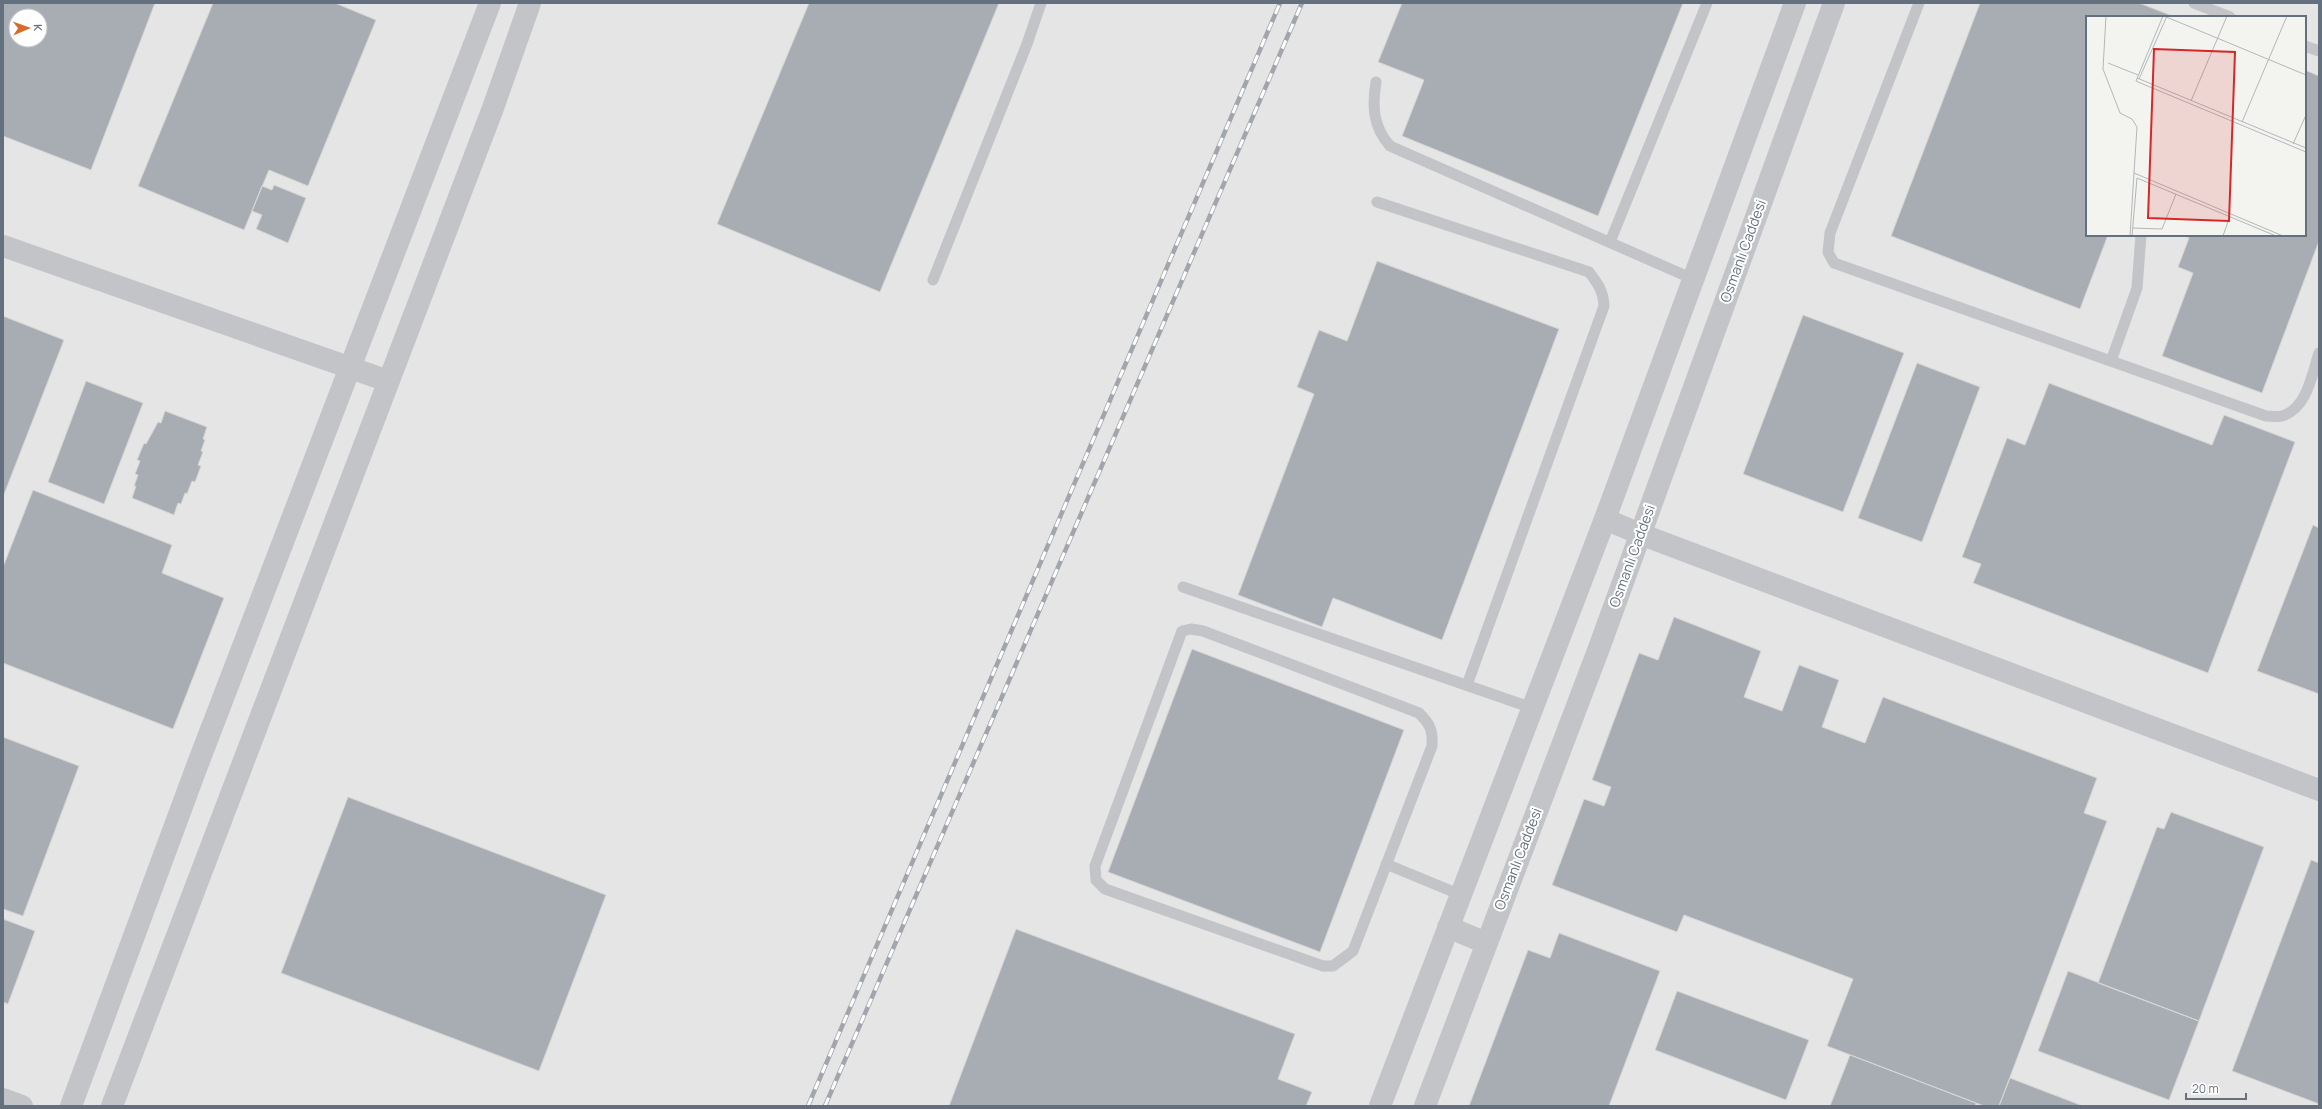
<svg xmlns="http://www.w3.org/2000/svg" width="2322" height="1109" font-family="Manrope,sans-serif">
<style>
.built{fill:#e4e5e4;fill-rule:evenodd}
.building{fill:#a8adb4;stroke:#d5d5d3;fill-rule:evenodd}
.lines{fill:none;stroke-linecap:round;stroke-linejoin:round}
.service{stroke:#c2c4c8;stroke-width:11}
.minor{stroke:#c2c4c8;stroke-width:22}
.tertiary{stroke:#c2c4c8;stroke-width:22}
.rail-casing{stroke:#a2a6ac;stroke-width:4.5}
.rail{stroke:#fff;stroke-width:3;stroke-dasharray:9;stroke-linecap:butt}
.labels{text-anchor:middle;stroke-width:4;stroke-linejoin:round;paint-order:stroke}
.street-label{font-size:14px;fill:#65707f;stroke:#fff}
.inset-road{fill:none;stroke:#b2b7bc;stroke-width:1}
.view{fill:#d62828;fill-opacity:0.15;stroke:#d62828;stroke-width:2}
.inset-edge{fill:none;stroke:#65707f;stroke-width:2}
</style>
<rect width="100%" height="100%" fill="#f3f4f0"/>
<!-- built -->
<path class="built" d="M 3,3 L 2319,3 L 2319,1106 L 3,1106 ZM 16,16 L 40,16 L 40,40 L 16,40 ZM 2087,17 L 2305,17 L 2305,235 L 2087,235 Z"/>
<!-- building -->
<path class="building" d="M 3,3 L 155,3 L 91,170 L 3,136 ZM 16,16 L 40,16 L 40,40 L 16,40 Z
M 213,3 L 335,3 L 376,20 L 308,186 L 269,170 L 244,230 L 138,186 Z
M 809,3 L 999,3 L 880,292 L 717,224 Z
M 1402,3 L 1683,3 L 1598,216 L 1402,136 L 1424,80 L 1378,62 Z
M 1980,3 L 2139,3 L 2175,17 L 2087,17 L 2087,235 L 2108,235 L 2080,309 L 1891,236 Z
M 2305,70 L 2319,76 L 2319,241 L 2262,393 L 2162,356 L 2193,273 L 2178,267 L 2189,238 L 2182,235 L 2305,235 Z
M 274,185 L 306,198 L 288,243 L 256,229 L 262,215 L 252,211 L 262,186 L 272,190 Z
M 1377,261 L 1559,329 L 1442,640 L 1333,598 L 1322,627 L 1238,595 L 1314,394 L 1297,387 L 1319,330 L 1347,341 Z
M 1803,315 L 1904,353 L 1843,512 L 1743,474 Z
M 3,316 L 64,340 L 3,497 Z
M 1917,363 L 1980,387 L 1922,542 L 1858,518 Z
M 86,381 L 143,403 L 104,504 L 48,482 Z
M 2049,383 L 2212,445 L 2224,415 L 2295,442 L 2208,673 L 1973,583 L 1981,564 L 1962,557 L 2007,438 L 2025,445 Z
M 165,411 L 207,427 L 203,439 L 205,440 L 201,451 L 203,452 L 198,465 L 201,466 L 195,482 L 192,481 L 187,494 L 185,493 L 181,504 L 178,503 L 174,515 L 132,498 L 136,486 L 134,486 L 138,475 L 135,474 L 140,461 L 137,460 L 144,443 L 146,444 L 158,422 L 161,423 Z
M 33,490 L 172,545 L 162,573 L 224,598 L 173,729 L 3,663 L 3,567 Z
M 2313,525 L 2319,528 L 2319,694 L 2257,671 Z
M 1674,617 L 1761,651 L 1744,697 L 1782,711 L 1799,665 L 1839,680 L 1822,727 L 1865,743 L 1883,697 L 2097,778 L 2084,813 L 2107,821 L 1999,1106 L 1984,1106 L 1827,1046 L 1853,979 L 1684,915 L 1677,932 L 1552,885 L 1584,799 L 1604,806 L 1611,787 L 1592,780 L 1639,653 L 1658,660 Z
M 1192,649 L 1404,730 L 1320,952 L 1108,872 Z
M 3,737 L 79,766 L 23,916 L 3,909 Z
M 348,797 L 606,895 L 539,1071 L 281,973 Z
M 2171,812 L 2264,847 L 2199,1021 L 2098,983 L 2157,827 L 2164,829 Z
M 2311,860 L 2319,863 L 2319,1104 L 2232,1071 Z
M 3,919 L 35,931 L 8,1004 L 3,1002 Z
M 1016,929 L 1295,1034 L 1278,1079 L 1312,1092 L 1306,1106 L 949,1106 Z
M 1559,933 L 1660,971 L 1609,1106 L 1469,1106 L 1528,950 L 1550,958 Z
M 2068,971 L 2199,1021 L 2169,1100 L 2038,1051 Z
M 1677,991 L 1809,1040 L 1786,1100 L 1655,1050 Z
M 1850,1055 L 1976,1103 L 1975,1106 L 1830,1106 Z
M 2010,1078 L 2083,1106 L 1999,1106 Z"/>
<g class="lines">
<!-- service -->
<path class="service" d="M 1919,3 L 1830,233 L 1828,252 L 1834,263 L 2266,416 C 2271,416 2278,417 2282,416 C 2307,409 2312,374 2319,353
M 2194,3 L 2230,17
M 2305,46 L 2319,51
M 1376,82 C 1372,106 1373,127 1390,146 L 1693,279
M 1377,202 L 1589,272 C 1598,284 1603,290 1604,306 L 1467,685
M 1610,242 L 1707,3
M 933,280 L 1027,44 L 1041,3
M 2111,361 L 2137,288 L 2141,235
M 1183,587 L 1532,708
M 1191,629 L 1203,631 L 1419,713 C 1430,724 1433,730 1432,746 L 1353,951 L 1333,966 L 1323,966 L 1105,889 L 1096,880 L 1095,866 L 1182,631 Z
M 1386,864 L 1461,895"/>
<!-- minor -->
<path class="minor" d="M 3,246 L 388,381
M 1605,519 L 1640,534 L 2319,790
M 3,1099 L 22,1106"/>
<!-- tertiary -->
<path class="tertiary" d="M 1448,927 L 1486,943
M 71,1106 L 197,766 L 490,3
M 112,1106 L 493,108 L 530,3
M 1380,1106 L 1605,519 L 1795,3
M 1425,1106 L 1599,648 L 1834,3"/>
<!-- rail casing -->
<g class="rail-casing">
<path id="rail" d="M 808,1106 L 1280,3
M 825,1106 L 1302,3"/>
</g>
<!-- rail -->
<use href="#rail" class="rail"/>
</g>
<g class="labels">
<!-- street labels -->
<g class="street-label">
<text transform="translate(1743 251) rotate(-70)" y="5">Osmanlı Caddesi</text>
<text transform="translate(1632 556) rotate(-70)" y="5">Osmanlı Caddesi</text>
<text transform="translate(1518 859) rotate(-69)" y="5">Osmanlı Caddesi</text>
</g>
</g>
<!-- overview -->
<g transform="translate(2086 16)">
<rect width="220" height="220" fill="#f3f4f0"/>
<path class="inset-road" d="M 20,0 L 17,53 L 34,97 L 46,103 L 51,111 L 48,157M 78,0 L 220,59M 22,47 L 52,59M 51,62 L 220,132M 53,63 L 81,0M 52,66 L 220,136M 52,66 L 50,65 L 77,0M 105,85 L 141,0M 156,106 L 201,0M 207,128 L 220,99M 47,212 L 76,213 L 90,178M 44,220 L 48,157 L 197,220M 46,220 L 51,162 L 190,220M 137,220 L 144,200"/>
<path class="view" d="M 68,33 L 149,36 L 143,205 L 62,202 Z"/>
<rect width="220" height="220" class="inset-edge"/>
</g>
<!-- border -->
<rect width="2322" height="1109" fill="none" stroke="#65707f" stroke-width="8"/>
<!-- north arrow -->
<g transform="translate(28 28) rotate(88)"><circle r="19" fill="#ffffff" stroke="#c1c6cc"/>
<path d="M0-3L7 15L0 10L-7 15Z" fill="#d86c2c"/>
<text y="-6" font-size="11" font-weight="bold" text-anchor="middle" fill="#65707f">K</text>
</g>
<!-- scale -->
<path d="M2186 1093v6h60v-6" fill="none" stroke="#65707f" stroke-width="2"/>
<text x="2192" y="1093" font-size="12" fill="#65707f" stroke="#ffffff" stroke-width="3" paint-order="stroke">20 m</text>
</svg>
